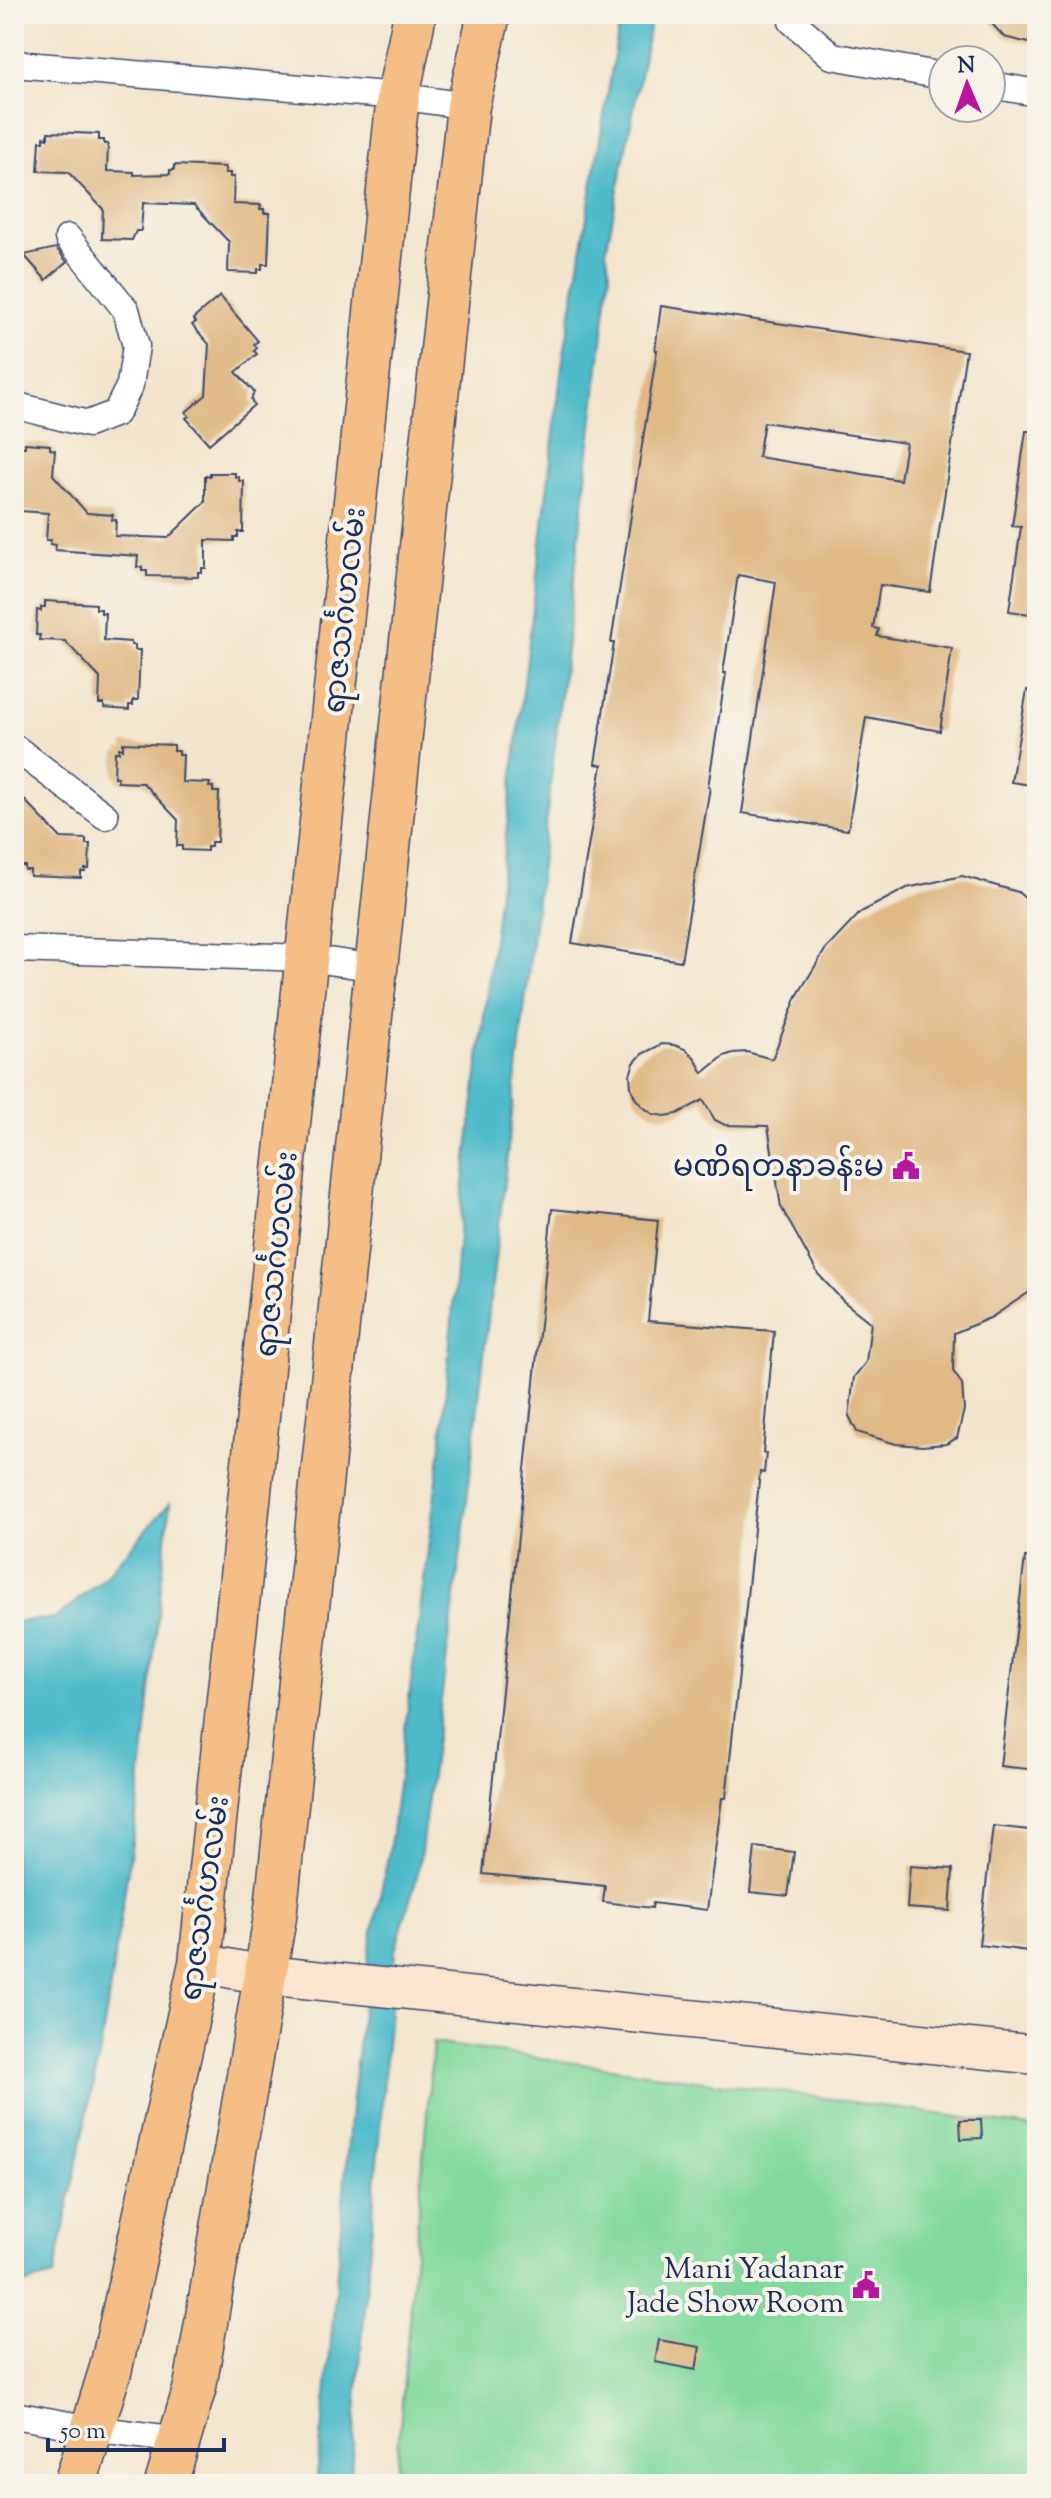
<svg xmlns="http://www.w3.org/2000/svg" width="1051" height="2498" font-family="'Sorts Mill Goudy','Noto Sans Myanmar',serif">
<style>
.green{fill:#81d99e;stroke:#4e847e;stroke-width:2}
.water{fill:#4fbbca;stroke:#357594;stroke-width:2}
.building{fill:#e0b985;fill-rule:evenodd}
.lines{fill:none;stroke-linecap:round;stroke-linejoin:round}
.street-casing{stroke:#3b4a6f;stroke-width:29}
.secondary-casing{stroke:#3b4a6f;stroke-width:41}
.primary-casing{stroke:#3b4a6f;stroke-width:45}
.street{stroke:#fff;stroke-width:26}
.secondary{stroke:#fbe5cf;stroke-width:38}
.primary{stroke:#f6be87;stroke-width:42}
.labels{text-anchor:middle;stroke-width:8;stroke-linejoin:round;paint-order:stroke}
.street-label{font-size:30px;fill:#1b2f5e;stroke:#f7f3e8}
.poi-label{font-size:30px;fill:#1b2f5e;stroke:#f7f3e8;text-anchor:end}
</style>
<rect width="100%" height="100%" fill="#f7f3e8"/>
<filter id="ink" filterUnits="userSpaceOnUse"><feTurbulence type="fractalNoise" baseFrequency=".0125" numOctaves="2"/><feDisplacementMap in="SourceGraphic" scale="16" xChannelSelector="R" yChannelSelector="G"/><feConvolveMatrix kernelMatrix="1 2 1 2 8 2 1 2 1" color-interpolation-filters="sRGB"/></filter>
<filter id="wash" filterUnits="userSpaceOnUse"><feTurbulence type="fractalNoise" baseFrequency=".006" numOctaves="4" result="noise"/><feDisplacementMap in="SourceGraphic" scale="32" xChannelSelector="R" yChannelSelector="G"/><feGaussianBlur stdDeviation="1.8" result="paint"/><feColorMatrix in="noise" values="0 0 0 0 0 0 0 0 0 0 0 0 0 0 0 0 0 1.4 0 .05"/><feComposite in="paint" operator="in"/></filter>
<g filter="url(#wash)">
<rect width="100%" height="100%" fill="#f3e5cd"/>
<!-- green -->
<path class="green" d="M 433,2043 L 1037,2128 L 1037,2484 L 395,2484 Z"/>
<!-- water -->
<path class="water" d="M 621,14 L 652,14 L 606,251 L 610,272 L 462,1543 L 418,1873 L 395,1950 L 350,2484 L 316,2484 L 328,2376 L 351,2108 L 369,1951 L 390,1847 L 441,1447 L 462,1200 L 562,366 Z
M 170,1503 L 138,1804 L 101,2046 L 54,2276 L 14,2287 L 14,1622 L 56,1618 L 103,1579 Z"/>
<g id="blocks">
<!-- building -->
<path class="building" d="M 983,14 L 1037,14 L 1037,45 L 1004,37 Z
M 48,132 L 99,134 L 99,140 L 104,140 L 104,144 L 108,144 L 107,171 L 134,172 L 134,175 L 170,174 L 170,170 L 174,170 L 174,165 L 225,167 L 225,173 L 230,173 L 230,177 L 234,177 L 233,204 L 261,205 L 260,209 L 264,209 L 264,213 L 270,213 L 268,264 L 262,264 L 262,269 L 258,269 L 258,273 L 228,272 L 229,242 L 194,205 L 143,203 L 141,231 L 136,231 L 132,240 L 102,239 L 103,209 L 68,172 L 38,171 L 40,141 L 44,141 L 44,137 L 48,138 Z
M 56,248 L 67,262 L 46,280 L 24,255 Z
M 220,296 L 258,341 L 254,344 L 257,348 L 254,351 L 257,354 L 236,372 L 254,392 L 251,400 L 254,405 L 209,444 L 186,418 L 189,416 L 186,412 L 206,395 L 209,344 L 192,325 L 196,322 L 193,319 Z
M 661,306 L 966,351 L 930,592 L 880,585 L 873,628 L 879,629 L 877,636 L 952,648 L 940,731 L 866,717 L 848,830 L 742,813 L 776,582 L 738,575 L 723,673 L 726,673 L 708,787 L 710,787 L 681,961 L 572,943 L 602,765 L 595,764 L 614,643 L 611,643 L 657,350 L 655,350 ZM 764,422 L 906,443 L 900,480 L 758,457 Z
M 1026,431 L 1037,431 L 1037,615 L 1009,611 L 1021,527 L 1012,526 Z
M 25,443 L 50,445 L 50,449 L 55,450 L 53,475 L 87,513 L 113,515 L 112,520 L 116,520 L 115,536 L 168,538 L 205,502 L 205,476 L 210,476 L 210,473 L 235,473 L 235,477 L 239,477 L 239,481 L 244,481 L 243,532 L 238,532 L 238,537 L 234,537 L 234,541 L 206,540 L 206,568 L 202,568 L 202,572 L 198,572 L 198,577 L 147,576 L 147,571 L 142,571 L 142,567 L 137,567 L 138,556 L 55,550 L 56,545 L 50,544 L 51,540 L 46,540 L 48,513 L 21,511 L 21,507 L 17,507 L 17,503 L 14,503 L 15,452 L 21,453 L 21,447 L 25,447 Z
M 45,601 L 96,604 L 96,609 L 101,609 L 101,613 L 105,613 L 104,640 L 131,642 L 131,645 L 135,645 L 135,650 L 140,650 L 138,700 L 133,700 L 133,705 L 129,705 L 129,710 L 104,708 L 104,704 L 99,704 L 100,678 L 65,641 L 39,640 L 40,635 L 36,635 L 37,610 L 41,611 L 41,607 L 45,607 Z
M 1027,690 L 1037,691 L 1037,786 L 1011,782 Z
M 123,743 L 174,745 L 174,751 L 179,751 L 179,755 L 183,755 L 182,782 L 210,783 L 209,787 L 213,787 L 213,792 L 219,792 L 217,842 L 211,842 L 211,847 L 207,847 L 207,851 L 182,850 L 182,846 L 177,846 L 178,820 L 143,783 L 117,782 L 118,777 L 114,777 L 115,752 L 119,752 L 119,748 L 123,749 Z
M 14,789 L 61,838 L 86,839 L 86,844 L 90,844 L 89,869 L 85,869 L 85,872 L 81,872 L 81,878 L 30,876 L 30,870 L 25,870 L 25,866 L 21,866 L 22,839 L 14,839 Z
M 962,876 L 1018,892 L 1037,909 L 1037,1287 L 992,1317 L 954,1333 L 953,1371 L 962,1384 L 964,1410 L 957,1438 L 946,1444 L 922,1446 L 896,1444 L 857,1432 L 849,1416 L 854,1377 L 866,1362 L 871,1323 L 843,1301 L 818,1274 L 781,1207 L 768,1126 L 725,1125 L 715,1120 L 703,1100 L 677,1114 L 665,1116 L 653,1114 L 643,1107 L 635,1098 L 631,1087 L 630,1075 L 634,1063 L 642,1054 L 662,1044 L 674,1045 L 685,1049 L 694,1057 L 703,1073 L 724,1056 L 733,1053 L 747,1052 L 772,1059 L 797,996 L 825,950 L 861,912 L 907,888 Z
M 552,1209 L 658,1220 L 648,1321 L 774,1331 L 763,1453 L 766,1453 L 764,1473 L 760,1472 L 726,1798 L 722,1798 L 707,1910 L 653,1903 L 652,1908 L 603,1902 L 605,1886 L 483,1874 Z
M 1025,1557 L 1037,1557 L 1037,1770 L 1000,1766 Z
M 993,1826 L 1037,1831 L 1037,1952 L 979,1945 Z
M 755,1847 L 794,1852 L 788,1896 L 750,1892 Z
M 910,1866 L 953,1869 L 950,1911 L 907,1908 Z
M 960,2120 L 981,2120 L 982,2138 L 961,2139 Z
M 659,2340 L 700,2347 L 696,2370 L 655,2362 Z"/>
</g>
</g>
<g filter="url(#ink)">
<use href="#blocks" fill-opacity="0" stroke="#3b4a6f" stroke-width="2"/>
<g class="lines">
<!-- street casing -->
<g class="street-casing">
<path id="street" d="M 791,14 L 792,21 L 832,56 L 943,76
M 14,64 L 398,96 L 468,106
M 991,85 L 1037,93
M 14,405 L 88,424 L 116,413 L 130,385 L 136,346 L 126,310 L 68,238
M 14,747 L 105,816
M 14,949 L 308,958 L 376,968
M 14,2415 L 92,2429 L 179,2440"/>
</g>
<!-- secondary casing -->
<g class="secondary-casing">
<path id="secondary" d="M 200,1963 L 265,1975 L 1037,2055"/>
</g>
<!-- primary casing -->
<g class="primary-casing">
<path id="primary" d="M 75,2484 L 111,2368 L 200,1963 L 398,96 L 415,14
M 166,2484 L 195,2387 L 275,1917 L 468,106 L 489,14"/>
</g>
<!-- street -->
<use href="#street" class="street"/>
<!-- secondary -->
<use href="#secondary" class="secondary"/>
<!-- primary -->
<use href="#primary" class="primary"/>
</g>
</g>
<!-- icons -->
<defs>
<g id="civic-bare" transform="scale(2.16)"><path d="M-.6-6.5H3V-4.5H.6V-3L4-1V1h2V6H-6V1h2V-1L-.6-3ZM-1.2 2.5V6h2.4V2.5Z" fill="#b5179e" stroke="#f7f3e8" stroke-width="2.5" paint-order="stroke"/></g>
</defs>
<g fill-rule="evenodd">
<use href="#civic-bare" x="906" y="1166"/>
<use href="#civic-bare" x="866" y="2285"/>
</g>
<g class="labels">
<!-- street labels -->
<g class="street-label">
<text transform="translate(344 610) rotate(-84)" y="10">ရာဇသင်္ဂဟလမ်း</text>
<text transform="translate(276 1254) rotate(-84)" y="10">ရာဇသင်္ဂဟလမ်း</text>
<text transform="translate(204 1898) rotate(-82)" y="10">ရာဇသင်္ဂဟလမ်း</text>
</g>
<!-- poi labels -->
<g class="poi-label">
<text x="884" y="1176">မဏိရတနာခန်းမ</text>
<text x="844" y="2278">Mani Yadanar<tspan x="844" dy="34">Jade Show Room</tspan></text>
</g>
</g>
<!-- margin -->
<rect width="1051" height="2498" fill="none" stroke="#f7f3e8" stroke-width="48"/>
<!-- north arrow -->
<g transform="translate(967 84) rotate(358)"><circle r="38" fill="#f7f3e8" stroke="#9fa5b1" stroke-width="2"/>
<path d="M0-6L14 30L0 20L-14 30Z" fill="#b5179e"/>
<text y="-12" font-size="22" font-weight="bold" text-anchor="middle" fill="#1b2f5e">N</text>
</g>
<!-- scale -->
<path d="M48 2438v12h176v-12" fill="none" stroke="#1b2f5e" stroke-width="4"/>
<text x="60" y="2438" font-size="24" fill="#1b2f5e" stroke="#f7f3e8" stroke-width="6" paint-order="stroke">50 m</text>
</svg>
